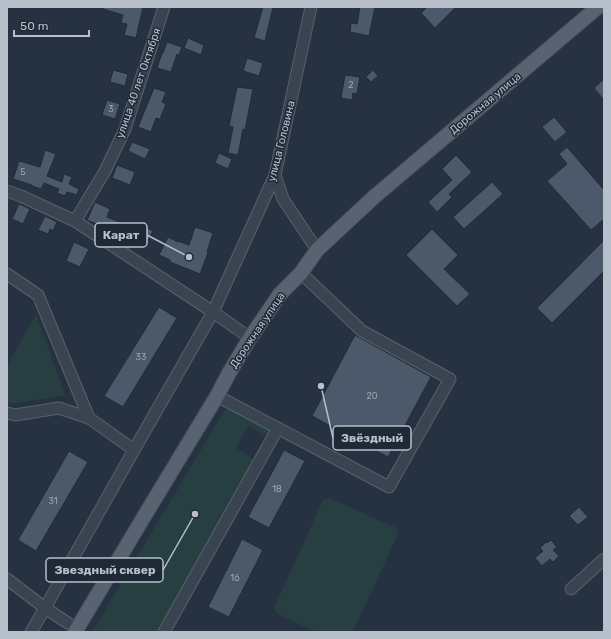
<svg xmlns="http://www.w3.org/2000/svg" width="611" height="639" font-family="Rubik,sans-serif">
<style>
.green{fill:#283f42}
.building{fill:#4c596a;stroke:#212b38}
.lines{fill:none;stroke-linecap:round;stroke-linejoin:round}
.minor-casing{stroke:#58626e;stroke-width:13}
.major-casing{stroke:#444d5a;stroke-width:16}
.minor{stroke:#3a4451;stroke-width:11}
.major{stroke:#586371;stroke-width:14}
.labels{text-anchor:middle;stroke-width:3;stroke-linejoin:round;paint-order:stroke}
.number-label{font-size:9px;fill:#9ca6b3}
.street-label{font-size:11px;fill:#b7bfcb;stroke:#1f2936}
.leader{fill:none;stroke:#b7bfcb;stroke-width:1.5}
.callout-dot{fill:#b7bfcb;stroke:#1f2936;stroke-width:1.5}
.callout{fill:#1f2936;stroke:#b7bfcb;stroke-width:1.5}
.callout-label{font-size:12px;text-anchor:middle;font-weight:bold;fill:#b7bfcb}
</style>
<rect width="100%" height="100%" fill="#263241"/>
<!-- green -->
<path class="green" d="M 36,314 L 65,395 L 11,404 L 7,402 L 7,366 Z
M 226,408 L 270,431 L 267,436 L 248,426 L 236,448 L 257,461 L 160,632 L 92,632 Z
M 329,498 L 397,528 L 398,534 L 353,632 L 316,632 L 276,613 L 274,608 L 323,500 Z"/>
<!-- building -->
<path class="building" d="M 103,7 L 143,7 L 136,38 L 124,35 L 127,24 L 121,23 L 123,15 L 103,9 Z
M 263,7 L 273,7 L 265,41 L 254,38 Z
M 360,7 L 375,7 L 369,36 L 350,32 L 351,23 L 357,24 Z
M 427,7 L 456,7 L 435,28 L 421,13 Z
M 188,38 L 204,45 L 201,55 L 184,48 Z
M 167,42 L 182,47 L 179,55 L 177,54 L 171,72 L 157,68 L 162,53 L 163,53 Z
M 247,58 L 263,63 L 259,76 L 243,71 Z
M 113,70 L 128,74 L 125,86 L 110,82 Z
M 373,70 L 378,76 L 371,82 L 366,77 Z
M 345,75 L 360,77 L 357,94 L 353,93 L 352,100 L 341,98 Z
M 604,79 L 604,100 L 594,88 Z
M 237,87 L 253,89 L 245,130 L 243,129 L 238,155 L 228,153 L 233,127 L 229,126 Z
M 154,88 L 166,92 L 162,102 L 166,104 L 160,119 L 156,118 L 151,132 L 138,127 Z
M 107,100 L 120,104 L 115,119 L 102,115 Z
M 554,117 L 567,132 L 555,142 L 542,127 Z
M 132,142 L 150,149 L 145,159 L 128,151 Z
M 567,147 L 604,190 L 604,219 L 591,230 L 547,181 L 567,164 L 559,154 Z
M 45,150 L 56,154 L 47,176 L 62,182 L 64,174 L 72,177 L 69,184 L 79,189 L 77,195 L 67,192 L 65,196 L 57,193 L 59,189 L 44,183 L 41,189 L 32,186 L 32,185 L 13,179 L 19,161 L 40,167 Z
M 219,153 L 232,159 L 228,169 L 215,163 Z
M 456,155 L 472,172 L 449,194 L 452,197 L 437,212 L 428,202 L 452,180 L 442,169 Z
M 117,165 L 135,172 L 130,185 L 112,178 Z
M 492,182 L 503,194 L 464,229 L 453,217 Z
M 95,202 L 110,209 L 107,217 L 136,229 L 139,223 L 153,231 L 145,246 L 131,239 L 131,238 L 87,220 Z
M 19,204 L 30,209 L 23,224 L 12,219 Z
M 45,216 L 57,222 L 53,231 L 50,229 L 48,234 L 38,230 Z
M 195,227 L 213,233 L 207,252 L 208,253 L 200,274 L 170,262 L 170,260 L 159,255 L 168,237 L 178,242 L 178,241 L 189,245 Z
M 432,229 L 458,255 L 444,269 L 470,294 L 457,306 L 406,255 Z
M 604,240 L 604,271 L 552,323 L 537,308 Z
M 74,242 L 89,249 L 80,267 L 66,261 Z
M 159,307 L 177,318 L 123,407 L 104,396 Z
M 355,335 L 431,377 L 388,457 L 312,416 Z
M 284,450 L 305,461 L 269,528 L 248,517 Z
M 69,451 L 88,462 L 36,551 L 18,540 Z
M 579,507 L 588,517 L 578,525 L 569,516 Z
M 242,539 L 263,550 L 229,617 L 208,607 Z
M 551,540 L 557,547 L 553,550 L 559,556 L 553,562 L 550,559 L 542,566 L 535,558 L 543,551 L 540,548 L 546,542 L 547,543 Z"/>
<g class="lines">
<!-- minor casing -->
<g class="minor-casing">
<path id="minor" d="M 275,175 L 283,199 L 317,250
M 7,191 L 21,196 L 75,221 L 213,312 L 250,338
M 75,221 L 105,171 L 125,129 L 164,7
M 7,274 L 38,295 L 89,418
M 217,396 L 389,487 L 450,379 L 362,331 L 301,273
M 7,413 L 15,415 L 59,408 L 89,418 L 134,450
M 7,579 L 45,608 L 77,629
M 571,589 L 604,559
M 31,632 L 45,608 L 134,450 L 213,312 L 275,175 L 311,7
M 164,632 L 278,428"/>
</g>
<!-- major casing -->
<g class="major-casing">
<path id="major" d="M 75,632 L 145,515 L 217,396 L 229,373 L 250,338 L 280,294 L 301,273 L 317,250 L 374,197 L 598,7"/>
</g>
<!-- minor -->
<use href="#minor" class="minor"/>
<!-- major -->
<use href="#major" class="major"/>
</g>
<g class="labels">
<!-- number labels -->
<g class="number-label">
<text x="351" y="88">2</text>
<text x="111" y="112">3</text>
<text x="23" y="175">5</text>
<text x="141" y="360">33</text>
<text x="372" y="399">20</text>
<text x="277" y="492">18</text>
<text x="53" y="504">31</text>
<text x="235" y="581">16</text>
</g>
<!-- street labels -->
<g class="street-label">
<text transform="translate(138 83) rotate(-71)" y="4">улица 40 лет Октября</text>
<text transform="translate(485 103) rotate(-40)" y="4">Дорожная улица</text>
<text transform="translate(281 141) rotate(-76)" y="4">улица Головина</text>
<text transform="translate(257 330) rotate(-56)" y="4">Дорожная улица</text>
</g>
</g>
<!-- callouts -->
<path class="leader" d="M189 257L147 235M321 386L333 438M195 514L163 570"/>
<g class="callout-dot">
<circle cx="189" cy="257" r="4"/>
<circle cx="321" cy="386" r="4"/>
<circle cx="195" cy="514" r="4"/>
</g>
<g class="callout">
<rect x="95" y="223" width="52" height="24" rx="4"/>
<rect x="333" y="426" width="78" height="24" rx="4"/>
<rect x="46" y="558" width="117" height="24" rx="4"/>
</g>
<g class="callout-label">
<text x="121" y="239">Карат</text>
<text x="372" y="442">Звёздный</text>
<text x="105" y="574">Звездный сквер</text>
</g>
<!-- border -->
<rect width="611" height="639" fill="none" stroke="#b7bfcb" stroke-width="16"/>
<!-- scale -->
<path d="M14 30v6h75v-6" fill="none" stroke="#b7bfcb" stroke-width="2"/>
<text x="20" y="30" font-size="12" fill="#b7bfcb" stroke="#1f2936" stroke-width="3" paint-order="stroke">50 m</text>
</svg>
